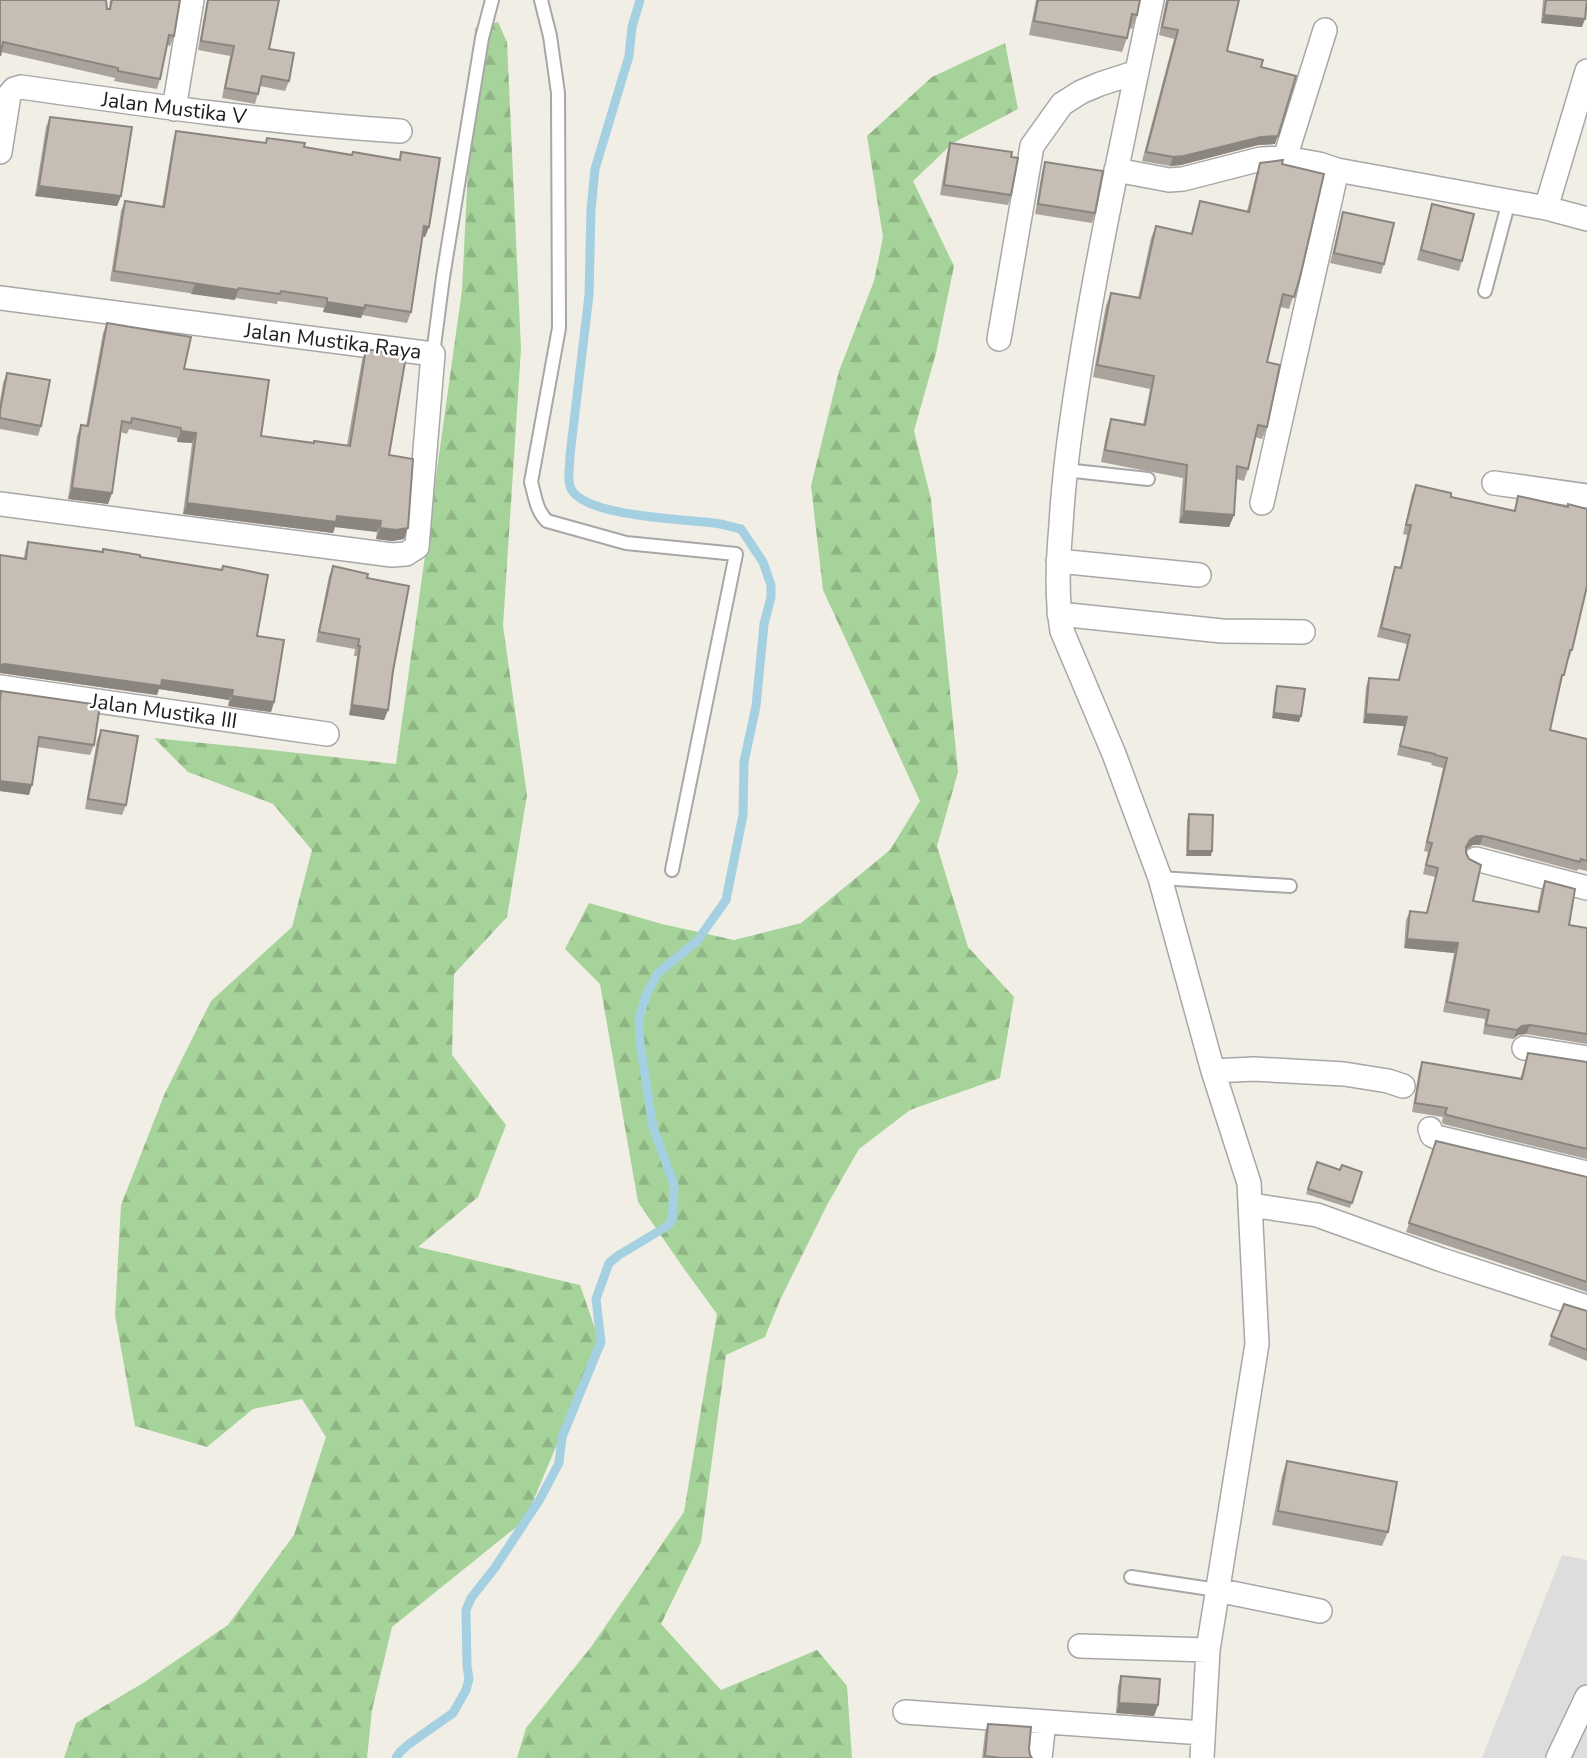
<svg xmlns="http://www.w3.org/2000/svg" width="1587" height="1758" font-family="'Nunito Sans',sans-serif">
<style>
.residential{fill:#dedddd}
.forest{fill:url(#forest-firs)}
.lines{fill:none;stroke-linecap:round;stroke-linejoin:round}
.stream{stroke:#a4d0e1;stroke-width:9}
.lane-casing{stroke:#a7a7a7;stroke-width:16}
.street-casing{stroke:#a7a7a7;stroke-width:26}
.lane{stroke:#fff;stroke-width:12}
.street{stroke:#fff;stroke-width:23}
.wall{fill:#aaa39c}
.shaded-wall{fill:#8b857f}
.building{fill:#c6beb5;stroke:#8b857f;stroke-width:2}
.labels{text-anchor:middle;stroke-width:5;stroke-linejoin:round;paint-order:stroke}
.street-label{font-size:21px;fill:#202020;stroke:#fff}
</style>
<defs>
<pattern id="forest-firs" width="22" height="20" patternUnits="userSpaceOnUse" patternTransform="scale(1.75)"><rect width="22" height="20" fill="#a6d399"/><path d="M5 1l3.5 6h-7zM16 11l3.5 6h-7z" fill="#8fb584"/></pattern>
</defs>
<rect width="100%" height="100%" fill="#f1eee6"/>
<!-- residential -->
<path class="residential" d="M 1562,1555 L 1587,1560 L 1587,1758 L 1482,1758 Z"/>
<!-- forest -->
<path class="forest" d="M 498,22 L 507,42 L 521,349 L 503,626 L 527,795 L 507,917 L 454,974 L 452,1055 L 506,1125 L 478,1197 L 418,1247 L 580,1285 L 600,1343 L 525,1520 L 392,1627 L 372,1710 L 367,1758 L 64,1758 L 76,1723 L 143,1683 L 228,1625 L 294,1535 L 326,1437 L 302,1399 L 253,1409 L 207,1447 L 135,1426 L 115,1315 L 121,1205 L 165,1093 L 211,1001 L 292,927 L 312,850 L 273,804 L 188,772 L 154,738 L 271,750 L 396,764 L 462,290 L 475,28 Z
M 1005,43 L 1018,109 L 953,143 L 913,181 L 954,266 L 936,353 L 914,431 L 931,499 L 958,772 L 937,846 L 968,947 L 1014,997 L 1000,1078 L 910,1110 L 859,1149 L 827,1205 L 780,1300 L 765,1337 L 726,1355 L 701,1542 L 661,1624 L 721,1690 L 817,1650 L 847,1686 L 852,1758 L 517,1758 L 526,1728 L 591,1647 L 684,1512 L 717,1314 L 682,1266 L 638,1202 L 600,984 L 565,949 L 589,903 L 662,924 L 734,940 L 801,923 L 890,850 L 920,801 L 823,590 L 811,486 L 839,371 L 874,281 L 883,237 L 867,136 L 932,77 Z"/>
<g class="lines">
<!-- stream -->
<path class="stream" d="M 396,1758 L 400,1752 L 409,1744 L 453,1713 L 466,1690 L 469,1679 L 467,1666 L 466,1610 L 471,1598 L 494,1569 L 540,1499 L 559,1463 L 562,1437 L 601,1342 L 596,1299 L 609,1263 L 619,1255 L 669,1225 L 672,1220 L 674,1185 L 653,1127 L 640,1043 L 639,1019 L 646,995 L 658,973 L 697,941 L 726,900 L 743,815 L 744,762 L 756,706 L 764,624 L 771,597 L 771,585 L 763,562 L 741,529 C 732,527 723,524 714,523 C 683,519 593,517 573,492 C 566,483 570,467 570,455 L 589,295 L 591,210 L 595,169 L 629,56 L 632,27 L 640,0"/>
<!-- lane casing -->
<g class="lane-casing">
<path id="lane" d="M 541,0 L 550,36 L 558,93 L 559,328 L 531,482 C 535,496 536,510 547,521 L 626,543 L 736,554 L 672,870
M 1485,291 L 1509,201
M 433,354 L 443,277 L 482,38 L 492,0
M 1065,470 L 1148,479
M 1160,878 L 1290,886
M 1131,1577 L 1217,1590"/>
</g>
<!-- street casing -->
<g class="street-casing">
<path id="street" d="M 1152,0 C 1123,139 1092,278 1072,419 C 1067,454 1063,489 1061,525 C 1058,560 1056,596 1062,631 L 1114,754 L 1160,878 L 1213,1071 L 1249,1183 L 1257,1344 L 1208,1650 L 1202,1758
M 174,109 L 192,0
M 0,152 L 9,95 L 14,89 L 21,87 C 147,105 273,123 400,131
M 1285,158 L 1325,30
M 1116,170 L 1169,180 L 1183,179 L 1261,159 L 1285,158 L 1319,164 L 1337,170 L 1546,208 L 1587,219
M 1546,208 L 1587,71
M 0,298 L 433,354 L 417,547 L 406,554 L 392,555 L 0,504
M 999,339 L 1032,146 L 1062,104 L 1081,92 L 1100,84 L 1137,72
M 1494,483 L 1587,496
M 1262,503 L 1337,170
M 1058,561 L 1199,575
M 1059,614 L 1222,631 L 1303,632
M 0,687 L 327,734
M 1476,859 L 1587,888
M 1524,1048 L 1587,1058
M 1213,1071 L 1254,1069 L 1344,1074 L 1388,1081 L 1403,1086
M 1430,1129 L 1432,1135 L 1436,1137 L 1587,1173
M 1251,1205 L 1317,1215 L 1442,1260 L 1587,1307
M 1217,1590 L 1320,1611
M 1080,1646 L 1208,1650
M 905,1712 L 1203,1733
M 1040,1758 L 1044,1722
M 1558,1758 L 1587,1697"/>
</g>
<!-- lane -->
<use href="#lane" class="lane"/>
<!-- street -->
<use href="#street" class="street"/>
</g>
<!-- wall -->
<path class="wall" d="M 0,0 L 109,9 L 110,0 L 180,0 L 174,36 L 170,46 L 167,45 L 160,79 L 157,89 L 114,81 L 115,78 L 1,52 Z
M 207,0 L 279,0 L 269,49 L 289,81 L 285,91 L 260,86 L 255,104 L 222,98 L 230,56 L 198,50 Z
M 1036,0 L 1140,0 L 1137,15 L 1132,29 L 1129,28 L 1127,38 L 1122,52 L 1029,35 Z
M 1166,0 L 1239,0 L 1227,51 L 1261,67 L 1275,144 L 1258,145 L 1181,165 L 1170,166 L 1142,161 L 1174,39 L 1159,35 Z
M 1543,0 L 1587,0 L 1582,27 L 1541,23 Z
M 50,117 L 121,196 L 117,206 L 35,196 L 46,127 Z
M 176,131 L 265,143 L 267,138 L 304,147 L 352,155 L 399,159 L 401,152 L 429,227 L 425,237 L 422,237 L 411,312 L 407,323 L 362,315 L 361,318 L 323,312 L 324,308 L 278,301 L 277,304 L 235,298 L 235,300 L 110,281 L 121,211 L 125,201 L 162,207 L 173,141 Z
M 950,143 L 1011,157 L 1011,195 L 1008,205 L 940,195 L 947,153 Z
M 1045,162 L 1095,213 L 1092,223 L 1035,214 L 1042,172 Z
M 1260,163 L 1282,164 L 1300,277 L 1289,309 L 1280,307 L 1267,362 L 1267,427 L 1262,439 L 1255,437 L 1248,469 L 1244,481 L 1236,479 L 1234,515 L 1229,527 L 1179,523 L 1183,478 L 1101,462 L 1107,431 L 1111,419 L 1143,425 L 1150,389 L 1093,377 L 1106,305 L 1111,293 L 1138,298 L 1151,238 L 1156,226 L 1191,233 L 1200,201 L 1247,211 L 1256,175 Z
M 1432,204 L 1462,261 L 1459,271 L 1417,260 L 1429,214 Z
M 1343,212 L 1384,264 L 1381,274 L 1330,263 L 1340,222 Z
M 107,323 L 184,369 L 261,436 L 313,443 L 347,445 L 362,360 L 366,349 L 389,455 L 404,539 L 392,541 L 376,539 L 377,532 L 335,527 L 333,533 L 183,514 L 192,443 L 177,442 L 177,438 L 129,429 L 127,434 L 120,432 L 112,493 L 108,504 L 68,499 L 77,436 L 81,425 L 86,426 L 103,333 Z
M 7,373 L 41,426 L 38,436 L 0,429 L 0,401 L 3,383 Z
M 1416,485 L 1451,497 L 1514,511 L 1518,496 L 1572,650 L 1569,659 L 1567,659 L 1550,730 L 1587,739 L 1587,871 L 1578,869 L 1577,871 L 1480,845 L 1473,845 L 1466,850 L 1473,901 L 1537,912 L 1541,891 L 1545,881 L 1569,925 L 1587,928 L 1587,1044 L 1526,1034 L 1518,1035 L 1513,1039 L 1483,1034 L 1485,1019 L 1443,1012 L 1454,953 L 1404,948 L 1406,920 L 1410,911 L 1426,913 L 1435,877 L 1423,874 L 1428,852 L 1424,851 L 1443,768 L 1431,765 L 1432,763 L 1397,755 L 1404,726 L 1363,723 L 1366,687 L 1369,678 L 1398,680 L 1407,644 L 1377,637 L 1392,576 L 1395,567 L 1400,568 L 1407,535 L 1403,534 L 1412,494 Z
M 28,542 L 140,557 L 257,636 L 274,702 L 271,712 L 228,706 L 229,700 L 159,689 L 157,695 L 0,673 L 0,555 L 24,558 L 25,551 Z
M 333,566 L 367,578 L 393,671 L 388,710 L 384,720 L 349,715 L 357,656 L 354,656 L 355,649 L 316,642 L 329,576 Z
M 1277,686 L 1301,716 L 1299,722 L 1272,718 L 1275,691 Z
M 1,691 L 94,745 L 90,755 L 37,747 L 29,795 L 0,791 L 0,694 Z
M 101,730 L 126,805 L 122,815 L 85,809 L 97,740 Z
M 1189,814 L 1211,856 L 1186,856 L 1187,820 Z
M 1528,1053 L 1587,1062 L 1587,1159 L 1443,1124 L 1442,1122 L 1443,1117 L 1412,1112 L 1419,1071 L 1422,1062 L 1520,1079 Z
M 1436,1141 L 1587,1177 L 1587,1292 L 1406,1232 Z
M 1317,1162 L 1340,1170 L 1362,1172 L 1350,1208 L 1306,1194 Z
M 1564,1304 L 1587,1311 L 1587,1361 L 1548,1345 Z
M 1287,1461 L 1388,1532 L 1382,1546 L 1272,1525 L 1282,1476 Z
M 1121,1676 L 1158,1705 L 1154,1716 L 1116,1713 L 1118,1686 Z
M 988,1724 L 1029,1749 L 1030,1755 L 1032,1758 L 982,1758 L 985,1732 Z"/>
<!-- shaded-wall -->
<path class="shaded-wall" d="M 1544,15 L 1585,19 L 1582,27 L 1541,23 Z
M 1278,136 L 1275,144 L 1258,145 L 1181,165 L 1170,166 L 1173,157 L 1261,137 Z
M 39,186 L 121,196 L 117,206 L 35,196 Z
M 424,226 L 429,227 L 425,237 L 420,236 Z
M 195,284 L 238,290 L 235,300 L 191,294 Z
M 327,302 L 365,308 L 361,318 L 323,312 Z
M 181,431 L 196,433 L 192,443 L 177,442 Z
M 72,488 L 112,493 L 108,504 L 68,499 Z
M 187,503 L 337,516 L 381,521 L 377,532 L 335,527 L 333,533 L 183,514 Z
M 1184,511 L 1234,515 L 1229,527 L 1179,523 Z
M 380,528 L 408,528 L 404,539 L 392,541 L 376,539 Z
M 5,664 L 162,680 L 233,690 L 229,700 L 159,689 L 157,695 L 0,673 L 0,665 Z
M 232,696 L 274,702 L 271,712 L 228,706 Z
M 352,705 L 388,710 L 384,720 L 349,715 Z
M 1274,713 L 1301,716 L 1299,722 L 1272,718 Z
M 1366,714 L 1407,717 L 1404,726 L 1363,723 Z
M 0,781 L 32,785 L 29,795 L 0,791 Z
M 1476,836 L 1483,836 L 1480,845 L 1473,845 L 1467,849 L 1462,856 L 1470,840 Z
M 1188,851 L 1212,851 L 1211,856 L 1186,856 Z
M 1407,939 L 1458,943 L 1454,953 L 1404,948 Z
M 1530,1025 L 1526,1034 L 1518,1035 L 1513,1039 L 1517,1030 L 1522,1026 Z
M 1119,1703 L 1158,1705 L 1154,1716 L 1116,1713 Z"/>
<!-- building -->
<path class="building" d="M 0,0 L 106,0 L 107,9 L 110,9 L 112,0 L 180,0 L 174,36 L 169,35 L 160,79 L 118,71 L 118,68 L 3,42 L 0,56 Z
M 208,0 L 279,0 L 269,49 L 294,53 L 289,81 L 262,76 L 258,94 L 225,88 L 234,46 L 201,41 Z
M 1038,0 L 1140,0 L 1137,15 L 1132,14 L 1127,38 L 1034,21 Z
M 1168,0 L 1239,0 L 1227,51 L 1263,60 L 1261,67 L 1296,76 L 1278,136 L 1261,137 L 1184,156 L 1173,157 L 1146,152 L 1178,30 L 1162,27 Z
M 1546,0 L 1587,0 L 1585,19 L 1544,15 Z
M 50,117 L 132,127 L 121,196 L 39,186 Z
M 176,131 L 266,143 L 267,138 L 305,143 L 304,147 L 352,155 L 353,152 L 400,160 L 401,152 L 440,158 L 429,227 L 424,226 L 411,312 L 365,305 L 365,308 L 327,302 L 327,298 L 281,291 L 280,294 L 239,288 L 238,290 L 114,271 L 125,201 L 164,207 Z
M 950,143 L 1012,152 L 1011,157 L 1018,158 L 1011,195 L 944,185 Z
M 1283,160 L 1282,164 L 1324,174 L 1300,277 L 1294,297 L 1283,294 L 1267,362 L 1280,365 L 1267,427 L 1258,425 L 1248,469 L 1237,466 L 1234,515 L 1184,511 L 1187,465 L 1105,450 L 1111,419 L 1145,425 L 1154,376 L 1097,365 L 1111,293 L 1140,298 L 1156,226 L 1192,234 L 1200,201 L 1249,212 L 1260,163 Z
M 1045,162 L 1103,171 L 1095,213 L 1038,204 Z
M 1432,204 L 1474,214 L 1462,261 L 1421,250 Z
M 1343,212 L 1394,223 L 1384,264 L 1334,253 Z
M 107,323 L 191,337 L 184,369 L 269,380 L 261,436 L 314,443 L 314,441 L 350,446 L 366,349 L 406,356 L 389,455 L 413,459 L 408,528 L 396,530 L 380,528 L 381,521 L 337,516 L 336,522 L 187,503 L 196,433 L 181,431 L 181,428 L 132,418 L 131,423 L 122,421 L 112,493 L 72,488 L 81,425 L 88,426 Z
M 7,373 L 50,380 L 41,426 L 0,418 L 0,411 Z
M 1416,485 L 1451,493 L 1451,497 L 1515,511 L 1518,496 L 1568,507 L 1568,504 L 1587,509 L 1587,586 L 1572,650 L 1570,650 L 1564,675 L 1562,675 L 1550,730 L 1587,739 L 1587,861 L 1581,859 L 1580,862 L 1483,836 L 1476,836 L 1470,840 L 1466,847 L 1466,853 L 1469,859 L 1481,865 L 1473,901 L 1539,912 L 1545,881 L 1575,889 L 1569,925 L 1587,928 L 1587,1034 L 1530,1025 L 1522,1026 L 1517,1030 L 1486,1025 L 1489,1010 L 1447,1002 L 1458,943 L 1407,939 L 1410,911 L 1427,913 L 1438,868 L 1426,865 L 1432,843 L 1427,842 L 1447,758 L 1435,755 L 1435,754 L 1400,746 L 1407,717 L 1366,714 L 1369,678 L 1399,680 L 1410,635 L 1381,628 L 1395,567 L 1401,568 L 1411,525 L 1406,525 Z
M 28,542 L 103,552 L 103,549 L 140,555 L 140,557 L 222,570 L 223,566 L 268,575 L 257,636 L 284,640 L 274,702 L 232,696 L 233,690 L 162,680 L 161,686 L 5,664 L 0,665 L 0,555 L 26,559 Z
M 333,566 L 368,574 L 367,578 L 409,586 L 393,671 L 388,710 L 352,705 L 360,646 L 358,646 L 359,639 L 319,632 Z
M 1277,686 L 1305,689 L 1301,716 L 1274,713 Z
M 1,691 L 100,705 L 94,745 L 39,737 L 32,785 L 0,781 L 0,701 Z
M 101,730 L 138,736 L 126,805 L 88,799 Z
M 1189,814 L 1213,815 L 1212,851 L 1188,851 Z
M 1528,1053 L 1587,1062 L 1587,1149 L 1447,1115 L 1445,1113 L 1447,1108 L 1415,1103 L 1422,1062 L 1522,1079 Z
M 1436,1141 L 1587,1177 L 1587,1282 L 1409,1223 Z
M 1317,1162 L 1340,1170 L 1342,1165 L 1362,1172 L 1352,1203 L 1308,1189 Z
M 1564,1304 L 1587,1311 L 1587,1350 L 1551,1336 Z
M 1287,1461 L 1397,1482 L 1388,1532 L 1278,1511 Z
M 1121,1676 L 1160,1679 L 1158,1705 L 1119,1703 Z
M 988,1724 L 1031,1727 L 1029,1749 L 1030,1755 L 1032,1758 L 1001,1758 L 985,1756 Z"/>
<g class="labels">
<!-- street labels -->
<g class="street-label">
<text transform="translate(174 108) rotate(7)" y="7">Jalan Mustika V</text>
<text transform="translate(333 341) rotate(7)" y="7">Jalan Mustika Raya</text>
<text transform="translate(164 711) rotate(8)" y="7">Jalan Mustika III</text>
</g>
</g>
</svg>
